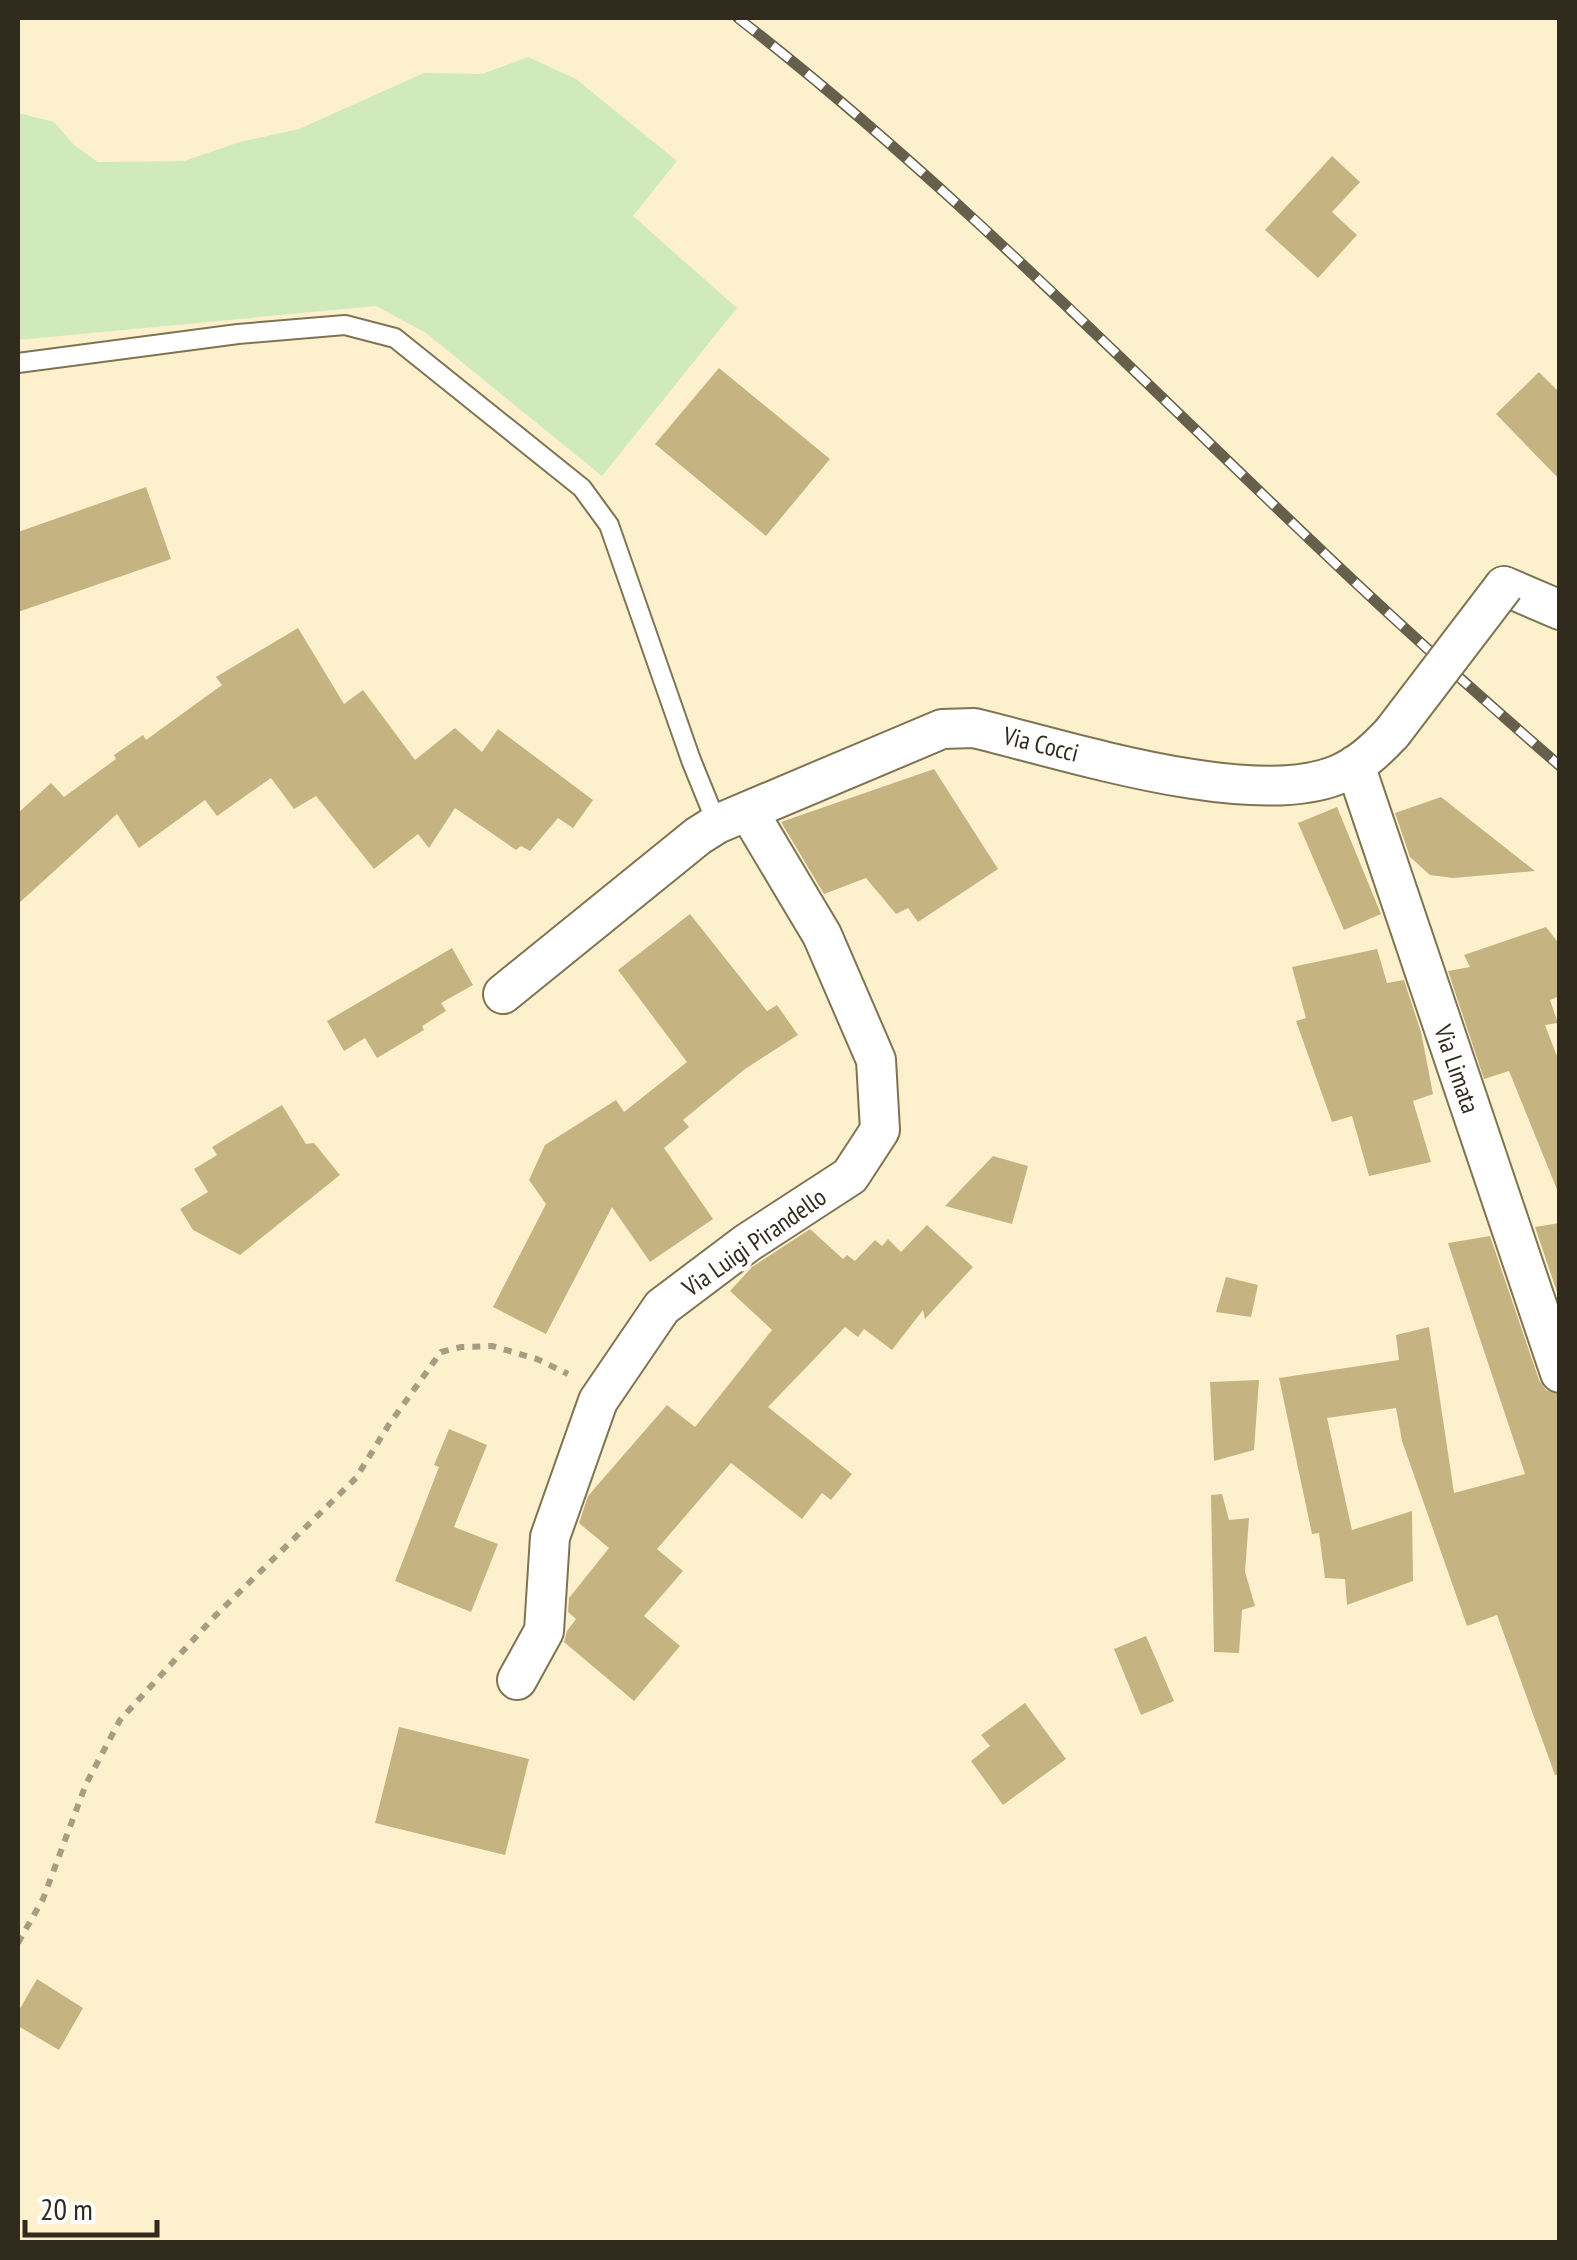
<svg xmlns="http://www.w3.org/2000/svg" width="1577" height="2260" font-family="'PT Sans Narrow',sans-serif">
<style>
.green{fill:#d0eabb}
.building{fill:#c5b481}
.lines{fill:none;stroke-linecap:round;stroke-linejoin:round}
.lane-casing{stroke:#7e7353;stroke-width:22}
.street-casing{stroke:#7e7353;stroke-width:42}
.path{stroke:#a69d82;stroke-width:6;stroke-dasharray:8 8;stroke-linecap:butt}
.lane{stroke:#fff;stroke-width:18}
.street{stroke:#fff;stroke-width:38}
.rail-casing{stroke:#665f4b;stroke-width:11}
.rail{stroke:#fff;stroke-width:8;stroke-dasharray:22;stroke-linecap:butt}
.street-bridge-casing{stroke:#7e7353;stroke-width:42;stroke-linecap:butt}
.street-bridge{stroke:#fff;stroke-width:38}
.labels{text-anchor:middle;stroke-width:9;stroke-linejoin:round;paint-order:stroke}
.street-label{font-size:25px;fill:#302b1d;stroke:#fff}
</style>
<rect width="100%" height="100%" fill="#fdf1cd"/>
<!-- green -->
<path class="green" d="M 528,57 L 576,79 L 677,161 L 633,216 L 737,308 L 602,476 L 426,333 L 376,306 L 18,340 L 18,113 L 54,122 L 74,145 L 98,162 L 184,161 L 240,142 L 299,129 L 424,73 L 482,74 Z"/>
<!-- building -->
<path class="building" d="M 1332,156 L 1360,182 L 1332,212 L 1357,235 L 1318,278 L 1265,230 Z
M 719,368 L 830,459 L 766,536 L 655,444 Z
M 1539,372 L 1560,393 L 1560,480 L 1496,414 Z
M 146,487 L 171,559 L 18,612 L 18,532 Z
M 298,628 L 344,704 L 363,690 L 415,760 L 455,728 L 482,752 L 498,729 L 593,800 L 573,828 L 558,818 L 530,851 L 521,846 L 516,850 L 455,808 L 429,848 L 418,834 L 374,869 L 316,796 L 294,809 L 271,778 L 217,816 L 205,800 L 139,848 L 117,814 L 18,904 L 18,813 L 51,783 L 64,797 L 116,759 L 114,755 L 143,735 L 146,740 L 222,685 L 216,677 Z
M 934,769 L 998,869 L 918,922 L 908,908 L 896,914 L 866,878 L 824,894 L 781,822 Z
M 1441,797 L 1535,871 L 1453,878 L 1430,875 L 1410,857 L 1395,813 Z
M 1337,807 L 1381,914 L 1344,930 L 1298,823 Z
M 690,914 L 767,1011 L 777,1005 L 798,1035 L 745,1069 L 683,1120 L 689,1127 L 664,1148 L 713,1219 L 650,1262 L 612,1207 L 546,1334 L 493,1307 L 546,1204 L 529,1180 L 545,1145 L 616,1100 L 624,1112 L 687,1062 L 618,970 Z
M 1546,927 L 1560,945 L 1560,996 L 1550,1000 L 1558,1023 L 1545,1025 L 1560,1064 L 1558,1192 L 1509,1071 L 1484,1079 L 1448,971 L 1470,967 L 1464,955 Z
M 452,948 L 473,985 L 441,1003 L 446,1011 L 422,1026 L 424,1030 L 377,1058 L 365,1038 L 344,1051 L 327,1021 Z
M 1377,949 L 1387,983 L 1404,980 L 1421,1032 L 1433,1094 L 1413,1101 L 1431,1162 L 1369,1176 L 1352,1116 L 1332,1122 L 1296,1021 L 1306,1018 L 1292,967 Z
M 282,1105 L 306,1144 L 314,1143 L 340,1175 L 240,1255 L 193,1230 L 180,1209 L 208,1192 L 194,1169 L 217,1155 L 212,1147 Z
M 993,1156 L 1028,1166 L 1012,1224 L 945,1206 Z
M 1560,1223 L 1560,1301 L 1535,1227 Z
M 927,1225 L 973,1267 L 925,1319 L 923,1310 L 892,1350 L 864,1329 L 858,1337 L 845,1327 L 768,1407 L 852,1474 L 831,1500 L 822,1493 L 802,1519 L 731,1463 L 657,1549 L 683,1571 L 644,1616 L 680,1646 L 634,1701 L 564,1642 L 567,1631 L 576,1619 L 568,1612 L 569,1598 L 609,1548 L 579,1523 L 588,1496 L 667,1405 L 695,1427 L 772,1330 L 730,1291 L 752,1267 L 810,1229 L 843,1259 L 847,1255 L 855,1261 L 875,1240 L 882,1246 L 888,1239 L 901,1252 Z
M 1490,1236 L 1539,1380 L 1546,1390 L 1560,1395 L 1560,1774 L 1555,1775 L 1497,1615 L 1467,1626 L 1402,1441 L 1396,1408 L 1327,1418 L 1352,1530 L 1412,1511 L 1413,1581 L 1347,1605 L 1345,1579 L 1325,1578 L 1319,1533 L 1312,1534 L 1279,1378 L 1399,1360 L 1396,1335 L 1429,1327 L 1454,1493 L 1525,1474 L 1448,1243 Z
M 1226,1277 L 1258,1285 L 1251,1317 L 1216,1312 Z
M 1259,1380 L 1254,1450 L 1214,1461 L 1210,1382 Z
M 449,1429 L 487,1445 L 454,1527 L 498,1544 L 471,1612 L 395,1581 L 439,1467 L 434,1465 Z
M 1222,1494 L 1229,1520 L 1249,1518 L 1245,1572 L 1255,1606 L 1242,1610 L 1239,1653 L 1214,1652 L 1211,1495 Z
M 1146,1636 L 1174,1701 L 1141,1715 L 1114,1649 Z
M 1025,1703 L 1066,1759 L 1003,1805 L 971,1761 L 990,1746 L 981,1735 Z
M 399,1727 L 529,1759 L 505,1855 L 375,1823 Z
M 37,1979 L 83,2008 L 59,2050 L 18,2026 L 18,2012 Z"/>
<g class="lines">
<!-- lane casing -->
<g class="lane-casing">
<path id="lane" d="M 18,363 L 238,334 L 345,325 L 395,338 L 582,488 L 609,525 L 691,760 L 717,824"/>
</g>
<!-- street casing -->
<g class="street-casing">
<path id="street" d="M 1504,586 L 1560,610
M 1355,765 L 1560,1373
M 503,994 L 698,836 L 717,824 L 942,729 L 974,728 C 1066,750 1250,810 1337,775 C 1360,765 1375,751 1392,733
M 517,1680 L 544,1631 L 550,1537 L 598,1401 L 662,1307 L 747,1243 L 850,1176 L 880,1130 L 876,1060 L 822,935 L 748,811"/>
</g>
<!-- path -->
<path class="path" d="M 18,1943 L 43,1899 L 86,1784 L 120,1720 L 215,1616 L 356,1478 L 388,1426 L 441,1352 L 461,1347 L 492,1346 L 537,1359 L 568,1374"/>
<!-- lane -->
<use href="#lane" class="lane"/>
<!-- street -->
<use href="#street" class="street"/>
<!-- rail casing -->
<g class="rail-casing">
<path id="rail" d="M 738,18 C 959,190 1153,393 1357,584 C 1423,646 1491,706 1560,766"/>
</g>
<!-- rail -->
<use href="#rail" class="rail"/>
<!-- street-bridge casing -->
<g class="street-bridge-casing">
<path id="street-bridge" d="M 1392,733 L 1504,586"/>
</g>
<!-- street-bridge -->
<use href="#street-bridge" class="street-bridge"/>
</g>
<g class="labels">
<!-- street labels -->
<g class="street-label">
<text transform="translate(1041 744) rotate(14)" y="9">Via Cocci</text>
<text transform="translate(1457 1069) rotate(71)" y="9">Via Limata</text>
<text transform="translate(754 1242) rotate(-35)" y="9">Via Luigi Pirandello</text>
</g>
</g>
<!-- border -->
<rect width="1577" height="2260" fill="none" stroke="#302b1d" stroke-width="40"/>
<!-- scale -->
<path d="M25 2220v15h132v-15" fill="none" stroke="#302b1d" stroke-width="5"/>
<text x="40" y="2220" font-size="30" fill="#302b1d" stroke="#ffffff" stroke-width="8" paint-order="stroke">20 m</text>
</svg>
